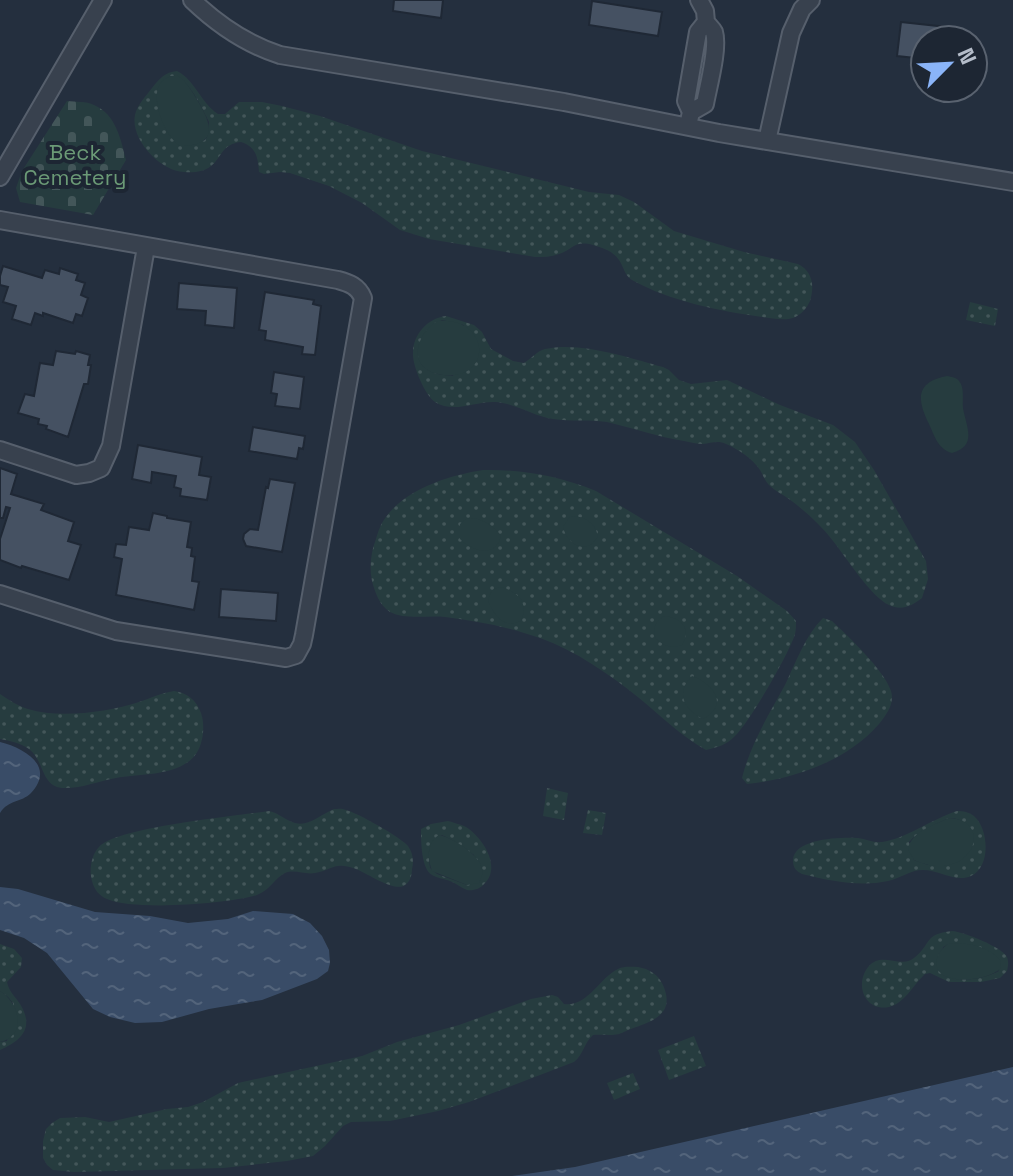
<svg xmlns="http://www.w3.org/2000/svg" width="1013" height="1176" font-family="'Space Grotesk',sans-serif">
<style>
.grass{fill:url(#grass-dots);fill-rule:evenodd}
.cemetery{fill:url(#cemetery-stones)}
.garden{fill:#263c3f}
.water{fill:url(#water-ripples)}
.building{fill:#455162;stroke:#1f2835;stroke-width:2}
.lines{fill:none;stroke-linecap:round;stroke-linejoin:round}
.minor-casing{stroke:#565f6c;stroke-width:20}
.minor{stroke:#38414e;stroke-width:16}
.labels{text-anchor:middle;stroke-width:8;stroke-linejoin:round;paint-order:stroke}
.park-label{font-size:22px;fill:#6b9a76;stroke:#1d2633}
</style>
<defs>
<pattern id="grass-dots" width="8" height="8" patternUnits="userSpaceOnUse" patternTransform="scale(2)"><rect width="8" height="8" fill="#263c3f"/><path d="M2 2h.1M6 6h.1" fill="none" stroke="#435659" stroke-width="1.8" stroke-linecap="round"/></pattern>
<pattern id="cemetery-stones" width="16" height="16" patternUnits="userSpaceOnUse" patternTransform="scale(2)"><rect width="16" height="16" fill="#263c3f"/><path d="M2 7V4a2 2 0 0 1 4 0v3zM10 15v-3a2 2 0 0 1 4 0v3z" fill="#435659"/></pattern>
<pattern id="water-ripples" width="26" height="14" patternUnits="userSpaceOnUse" patternTransform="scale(2)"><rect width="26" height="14" fill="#394c67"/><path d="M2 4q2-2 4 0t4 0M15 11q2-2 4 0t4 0" fill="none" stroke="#53647b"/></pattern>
</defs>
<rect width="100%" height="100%" fill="#242f3e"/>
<!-- grass -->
<path class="grass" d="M 177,71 C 195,80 201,103 218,114 L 225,114 L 239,102 L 262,102 L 282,106 L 320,116 L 422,151 L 589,192 L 619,195 L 634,202 L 674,231 L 744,252 L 798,264 C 812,271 815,285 810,301 C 807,308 801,315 793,318 C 784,321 772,318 762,317 C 720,311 669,301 632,280 C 624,275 624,267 619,260 C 613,251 603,248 593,245 C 574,240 574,249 559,254 C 551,257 543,257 535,257 L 429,239 L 400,230 L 362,203 L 329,186 L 290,173 L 280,172 L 264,174 L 259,172 C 258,157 256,147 241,142 C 212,145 226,175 184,172 C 160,171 130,139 135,115 C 137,105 146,96 152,88 C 159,79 165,72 177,71 ZM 171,76 C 188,78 199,102 206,116 L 209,122 L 207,137 L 205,140 L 195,144 L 180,146 C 168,126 142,93 171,76 Z
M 970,302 L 998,309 L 995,326 L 966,320 Z
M 446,316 L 474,325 L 482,332 L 491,349 L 513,361 L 524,363 C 532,358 537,351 545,349 C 580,341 630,358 663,367 L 669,370 L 679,380 L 691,384 L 727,380 L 780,405 L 833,425 L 855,442 L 874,470 L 926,561 L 928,579 L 922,598 C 912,606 901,611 889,605 C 871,597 846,557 833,541 C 821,525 805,511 789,499 C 782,494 775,491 769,485 C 765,481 763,475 760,470 C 753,459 738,449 726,444 C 718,440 711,443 703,444 C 697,444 690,442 684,441 C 658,437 633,428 607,422 C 589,419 571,422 553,419 C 533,416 515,403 495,402 C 475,401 454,414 435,402 C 425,395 412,365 413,353 C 413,334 428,318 446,316 ZM 442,320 L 464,325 L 453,376 C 441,375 430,374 421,364 C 423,338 419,334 442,320 Z
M 483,470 C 521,469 560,476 596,491 L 737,576 L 787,611 L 796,621 C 796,626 796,630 795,634 C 790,652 748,725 734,737 C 726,745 718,747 706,750 C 681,736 661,716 639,698 C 609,674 576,651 540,638 C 509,627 477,621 445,617 C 428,615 405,620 390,612 C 379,605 375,592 372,581 C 369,567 371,552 376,539 C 378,532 381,523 386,517 C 406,489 450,475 483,470 Z
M 823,618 L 832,621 C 849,637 884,670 891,691 C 895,704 886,715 879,724 C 847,761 794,779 747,784 L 742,778 C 750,745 769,714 785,685 C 796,662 805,636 823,618 Z
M 174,691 C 188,693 196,700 201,713 C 204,722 204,733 201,743 C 192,777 144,773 116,778 C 99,781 80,789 62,788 C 41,786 44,760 29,749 C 21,743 10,741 0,739 L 0,694 C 9,700 18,706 28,709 C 60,719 107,712 139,702 C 151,698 161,693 174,691 Z
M 547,788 L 568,793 L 564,820 L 543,816 Z
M 334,809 C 339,809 341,808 346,810 C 356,812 402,838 408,846 C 413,853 414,861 412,869 C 412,875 410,882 405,885 C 395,893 367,873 356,869 C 334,861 333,870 315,873 C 305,875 295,869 285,873 C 275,878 270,890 257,895 C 229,904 133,911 107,899 C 99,896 94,889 92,881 C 89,871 91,855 99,847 C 117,827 238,816 269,811 C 279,813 285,820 295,823 C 309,827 321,814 334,809 Z
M 588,810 L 606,813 L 602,835 L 583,833 Z
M 957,811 C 963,811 969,812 974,816 C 989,829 991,867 971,876 C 956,883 939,870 923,870 C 910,870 901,878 888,881 C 861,887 829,881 802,874 C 796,871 793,868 793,860 C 794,838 842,837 858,838 C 866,839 874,843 882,842 C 905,839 934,818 957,811 ZM 949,818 C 959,818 965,822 971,830 L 928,865 L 914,860 L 909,842 C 920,830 935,825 949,818 Z
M 448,821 C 454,823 460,824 466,827 C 483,838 502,867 484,884 C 480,889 473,891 467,890 C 461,888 456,883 450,881 C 445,879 437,878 432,875 C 421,869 421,840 421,829 L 431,824 ZM 442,835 L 452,840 L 474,855 L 467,885 L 437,874 L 430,868 C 428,854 428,841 442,835 Z
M 952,931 C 964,932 1002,947 1007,957 C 1009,963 1008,966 1007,971 L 1000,978 L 981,982 L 949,982 L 930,973 L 925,974 C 913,985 905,1003 889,1007 C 864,1012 854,983 869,966 C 882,951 901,969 914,958 C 932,944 923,934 952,931 ZM 949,944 L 975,946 L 999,971 C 983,980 954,984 939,971 L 943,947 Z
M 0,944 L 14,949 L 22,958 L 21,967 L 7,982 C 9,992 15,996 20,1004 C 35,1028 21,1041 0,1050 L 0,1042 L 7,1041 L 13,1003 L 8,997 L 0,991 Z
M 638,967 C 649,969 658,974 663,985 C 676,1015 652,1021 631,1029 C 625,1031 625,1032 619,1034 C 610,1036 602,1034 593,1035 C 584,1043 583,1055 574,1062 L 469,1102 L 438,1111 L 390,1121 L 351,1122 L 343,1126 L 325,1146 L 313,1156 L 287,1161 L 223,1168 L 74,1172 L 53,1170 L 47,1165 L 43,1158 L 43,1141 L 46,1129 L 52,1123 L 60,1118 L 85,1117 L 109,1122 L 167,1109 L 188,1107 L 203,1102 L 238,1083 L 362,1056 L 397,1042 L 459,1025 L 531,999 L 552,995 L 558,997 L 564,1004 C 588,1007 599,978 618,969 C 624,966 631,967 638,967 Z
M 694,1036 L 706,1066 L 669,1080 L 658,1050 Z
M 633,1073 L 640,1089 L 614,1100 L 607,1083 Z"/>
<!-- cemetery -->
<path class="cemetery" d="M 67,101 C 76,102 86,101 94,105 C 116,114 121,140 126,160 L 93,215 L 20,202 L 16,188 L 22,171 Z"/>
<!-- garden -->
<path class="garden" d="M 171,76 C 174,76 176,75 178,76 C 187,81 194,95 199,103 C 214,128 215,146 180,146 C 165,137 150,99 160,84 C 163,79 167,78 171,76 Z
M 438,321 C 490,316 494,381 443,375 C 435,374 426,371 421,364 C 412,349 424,328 438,321 Z
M 947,376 C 952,377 956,377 959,381 C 965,388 962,400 963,408 C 966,426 978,446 952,453 C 938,449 935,437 929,424 C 917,400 915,382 947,376 Z
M 570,516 C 586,516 594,522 598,536 C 588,556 567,545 563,527 Z
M 475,518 C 486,522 494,526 501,536 C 496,558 473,552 460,539 L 460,524 L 466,519 Z
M 502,587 C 518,593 529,602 521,621 C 503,629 495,616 488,601 C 490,592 492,588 502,587 Z
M 664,616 C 682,618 692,629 682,645 C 671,649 665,646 656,639 C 652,628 655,622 664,616 Z
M 692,676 C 713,684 730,704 703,719 C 684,709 675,693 692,676 Z
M 949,818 C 996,820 972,886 914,860 L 908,849 C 911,832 934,825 949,818 Z
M 439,835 C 452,837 480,855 482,869 C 483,875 481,878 479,883 L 467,885 L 432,871 C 427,858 427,842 439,835 Z
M 948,944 C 967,942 987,945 1000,960 L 1001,968 C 991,979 959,983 945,976 C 930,968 937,951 948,944 Z
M 0,991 C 19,1002 28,1036 0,1042 Z"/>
<!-- water -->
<path class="water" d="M 0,742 C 24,748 56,766 31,793 C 21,803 9,799 0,813 Z
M 0,887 L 18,889 L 95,912 L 150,916 L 188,923 L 228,919 L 253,911 L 293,914 L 310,923 L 322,936 L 329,950 L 330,963 L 328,971 L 317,979 L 262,1000 L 209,1009 L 162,1022 L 135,1023 L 110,1017 L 93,1009 L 47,953 L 24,938 L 0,930 Z
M 1013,1067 L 1013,1176 L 512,1176 L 575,1167 Z"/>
<!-- building -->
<path class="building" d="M 394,0 L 443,0 L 441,18 L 393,11 Z
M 592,1 L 662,12 L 658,36 L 589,25 Z
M 901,22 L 947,27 L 946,40 L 925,40 L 925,59 L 897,56 Z
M 3,266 L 42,278 L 45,270 L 59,274 L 60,268 L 78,274 L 76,280 L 85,283 L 81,295 L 88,298 L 82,316 L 76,314 L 73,323 L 43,313 L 43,316 L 35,313 L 31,325 L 12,319 L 16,306 L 3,302 L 8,287 L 0,285 L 0,276 Z
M 179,283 L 237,288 L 234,328 L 205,325 L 206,311 L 177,309 Z
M 265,292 L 314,300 L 313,304 L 321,306 L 315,355 L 302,354 L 303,347 L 265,340 L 266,331 L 259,330 Z
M 56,351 L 75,354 L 76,351 L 90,355 L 88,365 L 91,365 L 88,384 L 84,384 L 68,437 L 46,429 L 47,426 L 38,424 L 39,419 L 18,413 L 25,394 L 34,396 L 40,363 L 53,365 Z
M 274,372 L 304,377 L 300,409 L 275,406 L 277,394 L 271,393 Z
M 253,427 L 305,436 L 303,449 L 299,448 L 297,459 L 249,451 Z
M 138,445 L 202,457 L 199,475 L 211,477 L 207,500 L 180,496 L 181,489 L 174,487 L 176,476 L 152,472 L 151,483 L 132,479 Z
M 0,468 L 17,474 L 11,494 L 44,504 L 41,510 L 74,522 L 68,541 L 81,545 L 69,580 L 22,566 L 21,568 L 0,560 L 0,539 L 10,508 L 6,507 L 3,518 L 0,518 Z
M 270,479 L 295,483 L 282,552 L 246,546 L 243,539 L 244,534 L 250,529 L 258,530 L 266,487 L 268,488 Z
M 153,513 L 167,516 L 167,518 L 191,522 L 187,547 L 192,548 L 191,556 L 195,557 L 192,581 L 199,582 L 194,610 L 116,595 L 122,559 L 114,557 L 116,544 L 126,545 L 129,527 L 149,530 Z
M 221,589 L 278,593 L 276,621 L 219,617 Z"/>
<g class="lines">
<!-- minor casing -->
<g class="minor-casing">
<path id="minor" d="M 192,0 C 218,25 246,44 280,55 L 564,102 L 719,133 L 1013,182
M 699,0 L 705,11 L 706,22
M 688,126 L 691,112 L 686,101 L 698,32 L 706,22 C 708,25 712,28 714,32 C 719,48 708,87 705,104 L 691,112
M 767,141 L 791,33 L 802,9 L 811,0
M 0,177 L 103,0
M 0,220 L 338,280 C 349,283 358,286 363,298 L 304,635 L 302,644 L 296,655 L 286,658 L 116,631 L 0,594
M 0,450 L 76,475 L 89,473 L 101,468 L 111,446 L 146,247"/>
</g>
<!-- minor -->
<use href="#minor" class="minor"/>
</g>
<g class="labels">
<!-- park labels -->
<g class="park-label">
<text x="75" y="160">Beck<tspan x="75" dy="25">Cemetery</tspan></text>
</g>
</g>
<!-- north arrow -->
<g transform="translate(949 64) rotate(66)"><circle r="38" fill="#1d2633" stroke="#59626f" stroke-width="2"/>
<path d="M0-6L14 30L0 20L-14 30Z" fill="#8ab4f8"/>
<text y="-12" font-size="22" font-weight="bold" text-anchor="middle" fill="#b4bcc9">N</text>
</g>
</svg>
